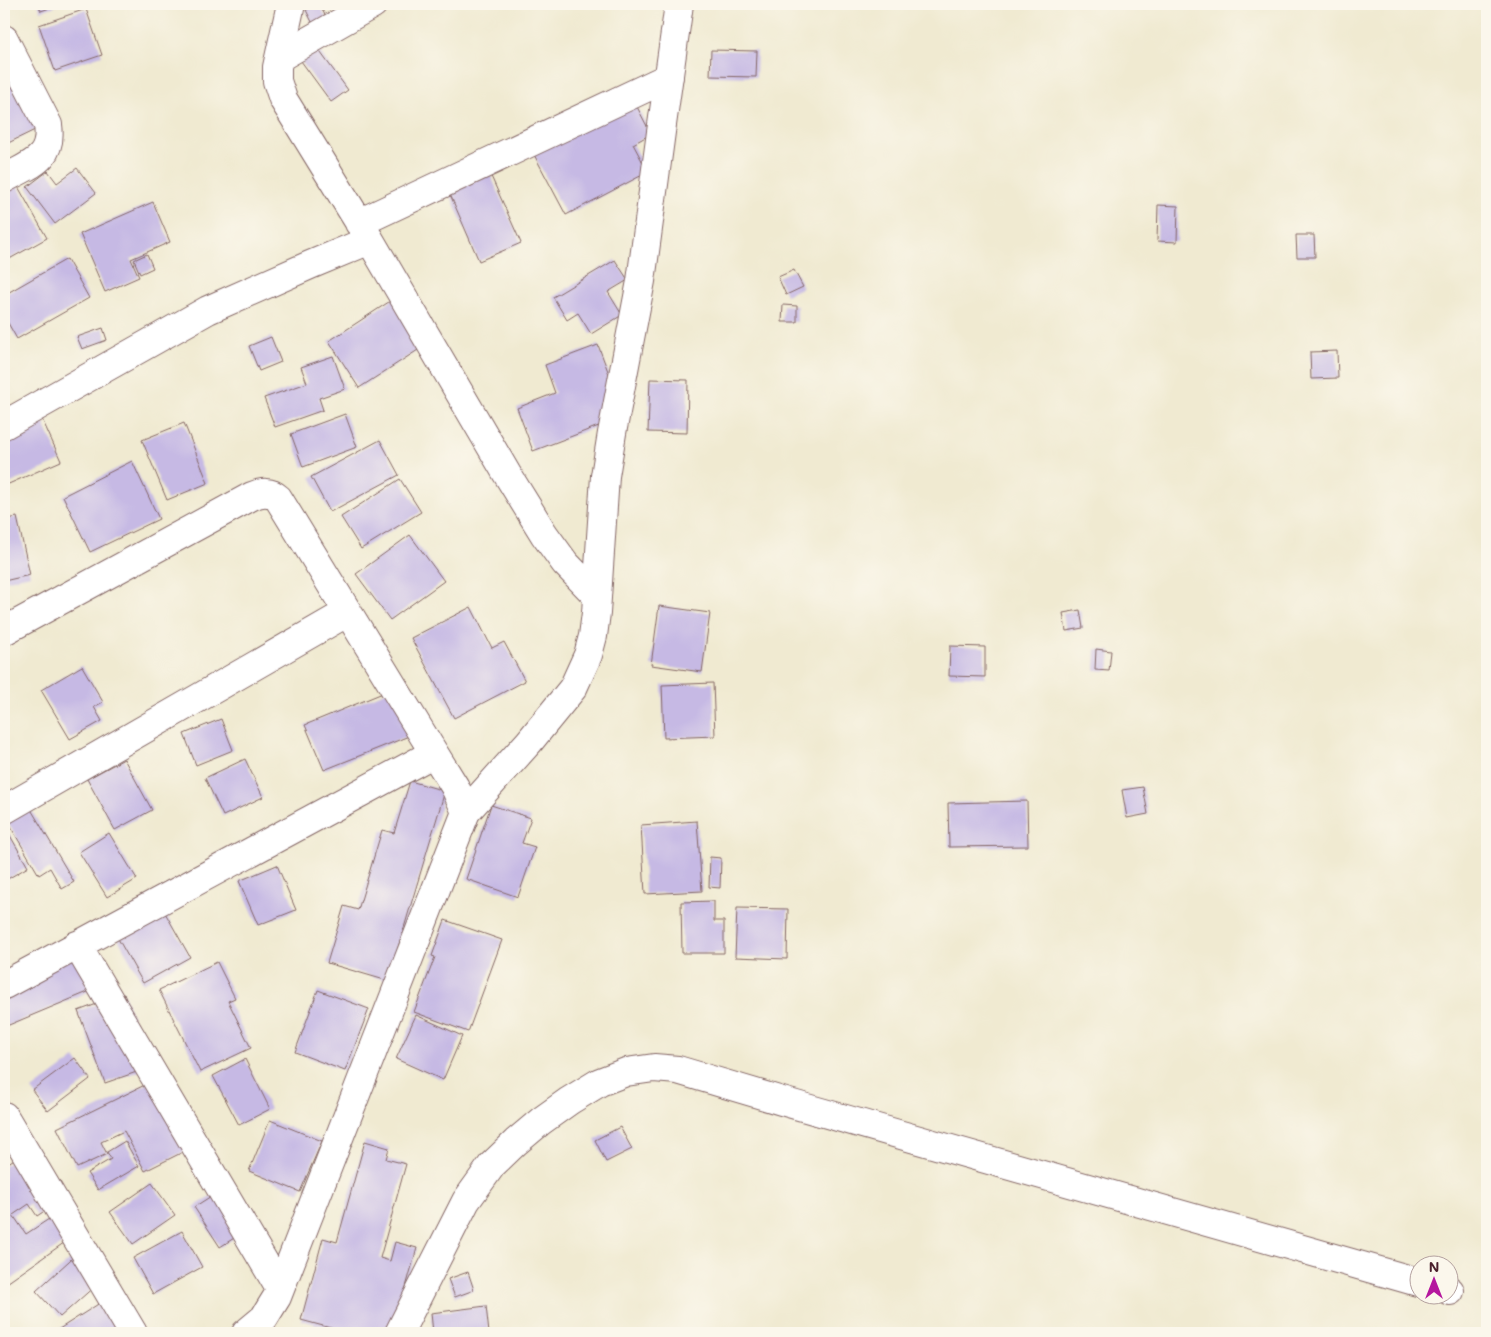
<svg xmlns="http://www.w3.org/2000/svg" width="1491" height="1337" font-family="Mali,sans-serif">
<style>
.building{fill:#c6b9e4}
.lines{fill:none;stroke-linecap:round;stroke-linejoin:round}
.street-casing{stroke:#846665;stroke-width:30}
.street{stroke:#fff;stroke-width:28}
</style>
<rect width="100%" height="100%" fill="#fbf7ec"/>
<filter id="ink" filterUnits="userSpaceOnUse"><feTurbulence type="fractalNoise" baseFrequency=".02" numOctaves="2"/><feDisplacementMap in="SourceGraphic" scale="10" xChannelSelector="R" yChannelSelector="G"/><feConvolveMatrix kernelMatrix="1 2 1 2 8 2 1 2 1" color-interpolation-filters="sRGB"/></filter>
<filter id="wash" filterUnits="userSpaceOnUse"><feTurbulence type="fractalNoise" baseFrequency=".0096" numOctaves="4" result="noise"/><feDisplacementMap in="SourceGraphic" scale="20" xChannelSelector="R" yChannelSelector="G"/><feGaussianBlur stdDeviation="1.12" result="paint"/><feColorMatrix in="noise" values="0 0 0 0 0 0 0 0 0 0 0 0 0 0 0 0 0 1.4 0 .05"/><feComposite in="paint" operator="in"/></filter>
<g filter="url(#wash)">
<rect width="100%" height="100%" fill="#f0ead1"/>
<g id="blocks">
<!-- building -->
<path class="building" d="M 38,4 L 61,4 L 41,11 Z
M 319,4 L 338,39 L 324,46 L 306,10 Z
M 86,9 L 102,55 L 55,71 L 39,25 Z
M 318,49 L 348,90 L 331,102 L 301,61 Z
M 711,50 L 757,51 L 756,77 L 710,76 Z
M 4,64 L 39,128 L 4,145 Z
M 633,99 L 651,134 L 633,144 L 648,172 L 566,215 L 530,147 Z
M 77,168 L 96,193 L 55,224 L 27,187 L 48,171 L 57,183 Z
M 490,174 L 521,243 L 479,261 L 449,192 Z
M 16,183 L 47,238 L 4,262 L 4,189 Z
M 153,202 L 170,242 L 131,259 L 139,277 L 105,292 L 80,234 Z
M 1158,205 L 1178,206 L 1177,242 L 1157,241 Z
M 1296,235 L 1314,235 L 1315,257 L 1297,257 Z
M 147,254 L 153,268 L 140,274 L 134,260 Z
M 67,259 L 89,298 L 17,339 L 4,316 L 4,295 Z
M 615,260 L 628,280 L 608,292 L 622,315 L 591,334 L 578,313 L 567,320 L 553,297 Z
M 794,270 L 803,287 L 786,295 L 778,277 Z
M 401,294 L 432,341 L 359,388 L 329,341 Z
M 783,305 L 797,306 L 797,322 L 782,322 Z
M 103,328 L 107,340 L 82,349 L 77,337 Z
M 271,337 L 281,362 L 259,371 L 249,346 Z
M 598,345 L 625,416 L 533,451 L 517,408 L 555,393 L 545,365 Z
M 1337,351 L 1338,378 L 1311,379 L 1310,352 Z
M 333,356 L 345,389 L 319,398 L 323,410 L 275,427 L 264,398 L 307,383 L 301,367 Z
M 650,379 L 688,380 L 687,433 L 648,432 Z
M 345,414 L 357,447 L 303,467 L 291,434 Z
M 42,419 L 61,461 L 4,486 L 4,436 Z
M 184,423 L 208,483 L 167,500 L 142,440 Z
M 380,440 L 399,475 L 330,512 L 311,477 Z
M 132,461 L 159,519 L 90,552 L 63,496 Z
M 400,479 L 421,512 L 361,549 L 341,517 Z
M 17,517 L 30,575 L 4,581 L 4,520 Z
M 410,535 L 444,581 L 390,620 L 356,574 Z
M 659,606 L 710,613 L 702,672 L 651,665 Z
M 471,607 L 492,648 L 504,642 L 525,681 L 454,718 L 411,638 Z
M 1080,610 L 1083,628 L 1066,631 L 1063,613 Z
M 950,646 L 985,647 L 985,677 L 949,676 Z
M 1096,649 L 1111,651 L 1109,671 L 1095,670 Z
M 82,666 L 103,702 L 94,707 L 102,721 L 70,739 L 41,690 Z
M 713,683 L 715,736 L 664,738 L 662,685 Z
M 395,688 L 414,734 L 324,770 L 305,725 Z
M 221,719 L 233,750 L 196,765 L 184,734 Z
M 124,759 L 152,810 L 115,830 L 87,779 Z
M 245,759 L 263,797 L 223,816 L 205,778 Z
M 410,781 L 445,791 L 388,981 L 327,963 L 344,906 L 358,910 L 382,830 L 394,833 Z
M 1143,787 L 1148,814 L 1127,818 L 1122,790 Z
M 1027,801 L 1028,846 L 949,847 L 948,803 Z
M 491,805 L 531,818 L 522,843 L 535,847 L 518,897 L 466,879 Z
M 29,806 L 74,882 L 62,889 L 50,868 L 39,875 L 6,819 Z
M 697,821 L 702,891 L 645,894 L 641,825 Z
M 4,825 L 28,867 L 4,881 Z
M 109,833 L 137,879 L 107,897 L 79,852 Z
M 710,857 L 721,858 L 720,888 L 709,887 Z
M 277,865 L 296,910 L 258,925 L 239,881 Z
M 714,901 L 714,921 L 724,921 L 724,953 L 682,953 L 681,902 Z
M 159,902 L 190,957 L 143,983 L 112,928 Z
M 737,908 L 788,909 L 787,959 L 735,957 Z
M 445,920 L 502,940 L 468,1032 L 414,1012 L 435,957 L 432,956 Z
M 91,946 L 107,984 L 4,1027 L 4,983 Z
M 217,962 L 235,998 L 228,1001 L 251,1048 L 200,1072 L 159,990 Z
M 318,990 L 369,1009 L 345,1071 L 295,1052 Z
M 124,994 L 151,1067 L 105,1083 L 78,1011 Z
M 416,1015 L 462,1036 L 443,1080 L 396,1059 Z
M 75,1058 L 90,1079 L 48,1111 L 32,1090 Z
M 245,1059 L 270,1109 L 239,1125 L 213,1076 Z
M 159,1078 L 193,1147 L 145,1171 L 124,1131 L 101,1142 L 107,1154 L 77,1168 L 57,1128 Z
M 270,1120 L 322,1141 L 300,1192 L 249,1171 Z
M 620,1127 L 632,1149 L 606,1162 L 595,1140 Z
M 125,1141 L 139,1166 L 98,1190 L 87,1173 L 111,1159 L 107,1152 Z
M 365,1141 L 389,1148 L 386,1159 L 406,1164 L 380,1258 L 390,1261 L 395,1242 L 417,1248 L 393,1333 L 349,1333 L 301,1320 L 323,1238 L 337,1242 Z
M 20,1155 L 55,1204 L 37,1216 L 29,1204 L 13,1215 L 26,1234 L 52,1217 L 68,1240 L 4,1285 L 4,1166 Z
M 152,1183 L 175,1215 L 133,1244 L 110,1212 Z
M 227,1186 L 253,1226 L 220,1247 L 194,1207 Z
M 182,1231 L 202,1267 L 153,1294 L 133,1258 Z
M 80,1251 L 105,1277 L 60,1317 L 36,1291 Z
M 468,1272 L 474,1290 L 455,1297 L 448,1279 Z
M 114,1294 L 139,1333 L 57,1333 L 56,1331 Z
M 486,1306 L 489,1333 L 433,1333 L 431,1313 Z"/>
</g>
</g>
<g filter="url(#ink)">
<use href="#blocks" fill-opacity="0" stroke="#846665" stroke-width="1"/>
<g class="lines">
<!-- street casing -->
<g class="street-casing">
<path id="street" d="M 291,4 L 277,67 L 277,81 L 283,99 L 370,240 L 507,474 L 544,534 L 565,563 L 597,596
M 4,39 L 48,125 C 53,160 30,164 4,179
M 280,57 L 373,4
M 359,223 L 669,77
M 4,425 L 208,310 L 310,265 L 370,240
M 4,631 L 252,496 C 261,492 271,491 278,498 L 434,753 L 455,787 L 466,812 L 277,1297 L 264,1318 L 246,1333
M 4,810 L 348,612
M 466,812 L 529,742 L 573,688 L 588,655 L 593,636 L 596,613 L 605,476 L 612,433 L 641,281 L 661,132 L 679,4
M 77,945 L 280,1289
M 4,985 L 434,753
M 4,1116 L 133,1333
M 1448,1290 L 1450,1291
M 399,1333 L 466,1201 L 492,1165 L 516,1142 L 541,1121 L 569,1101 L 600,1082 L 626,1072 L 654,1068 L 678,1070 L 782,1101 L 1418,1282"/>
</g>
<!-- street -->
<use href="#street" class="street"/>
</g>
</g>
<!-- margin -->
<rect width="1491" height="1337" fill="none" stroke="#fbf7ec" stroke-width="20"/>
<!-- north arrow -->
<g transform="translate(1434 1280)"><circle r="24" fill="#fbf7ec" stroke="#b4a19f"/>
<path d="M0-4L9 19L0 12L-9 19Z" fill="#b5179e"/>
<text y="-8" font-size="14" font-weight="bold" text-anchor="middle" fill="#4a1f2b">N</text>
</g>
</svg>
